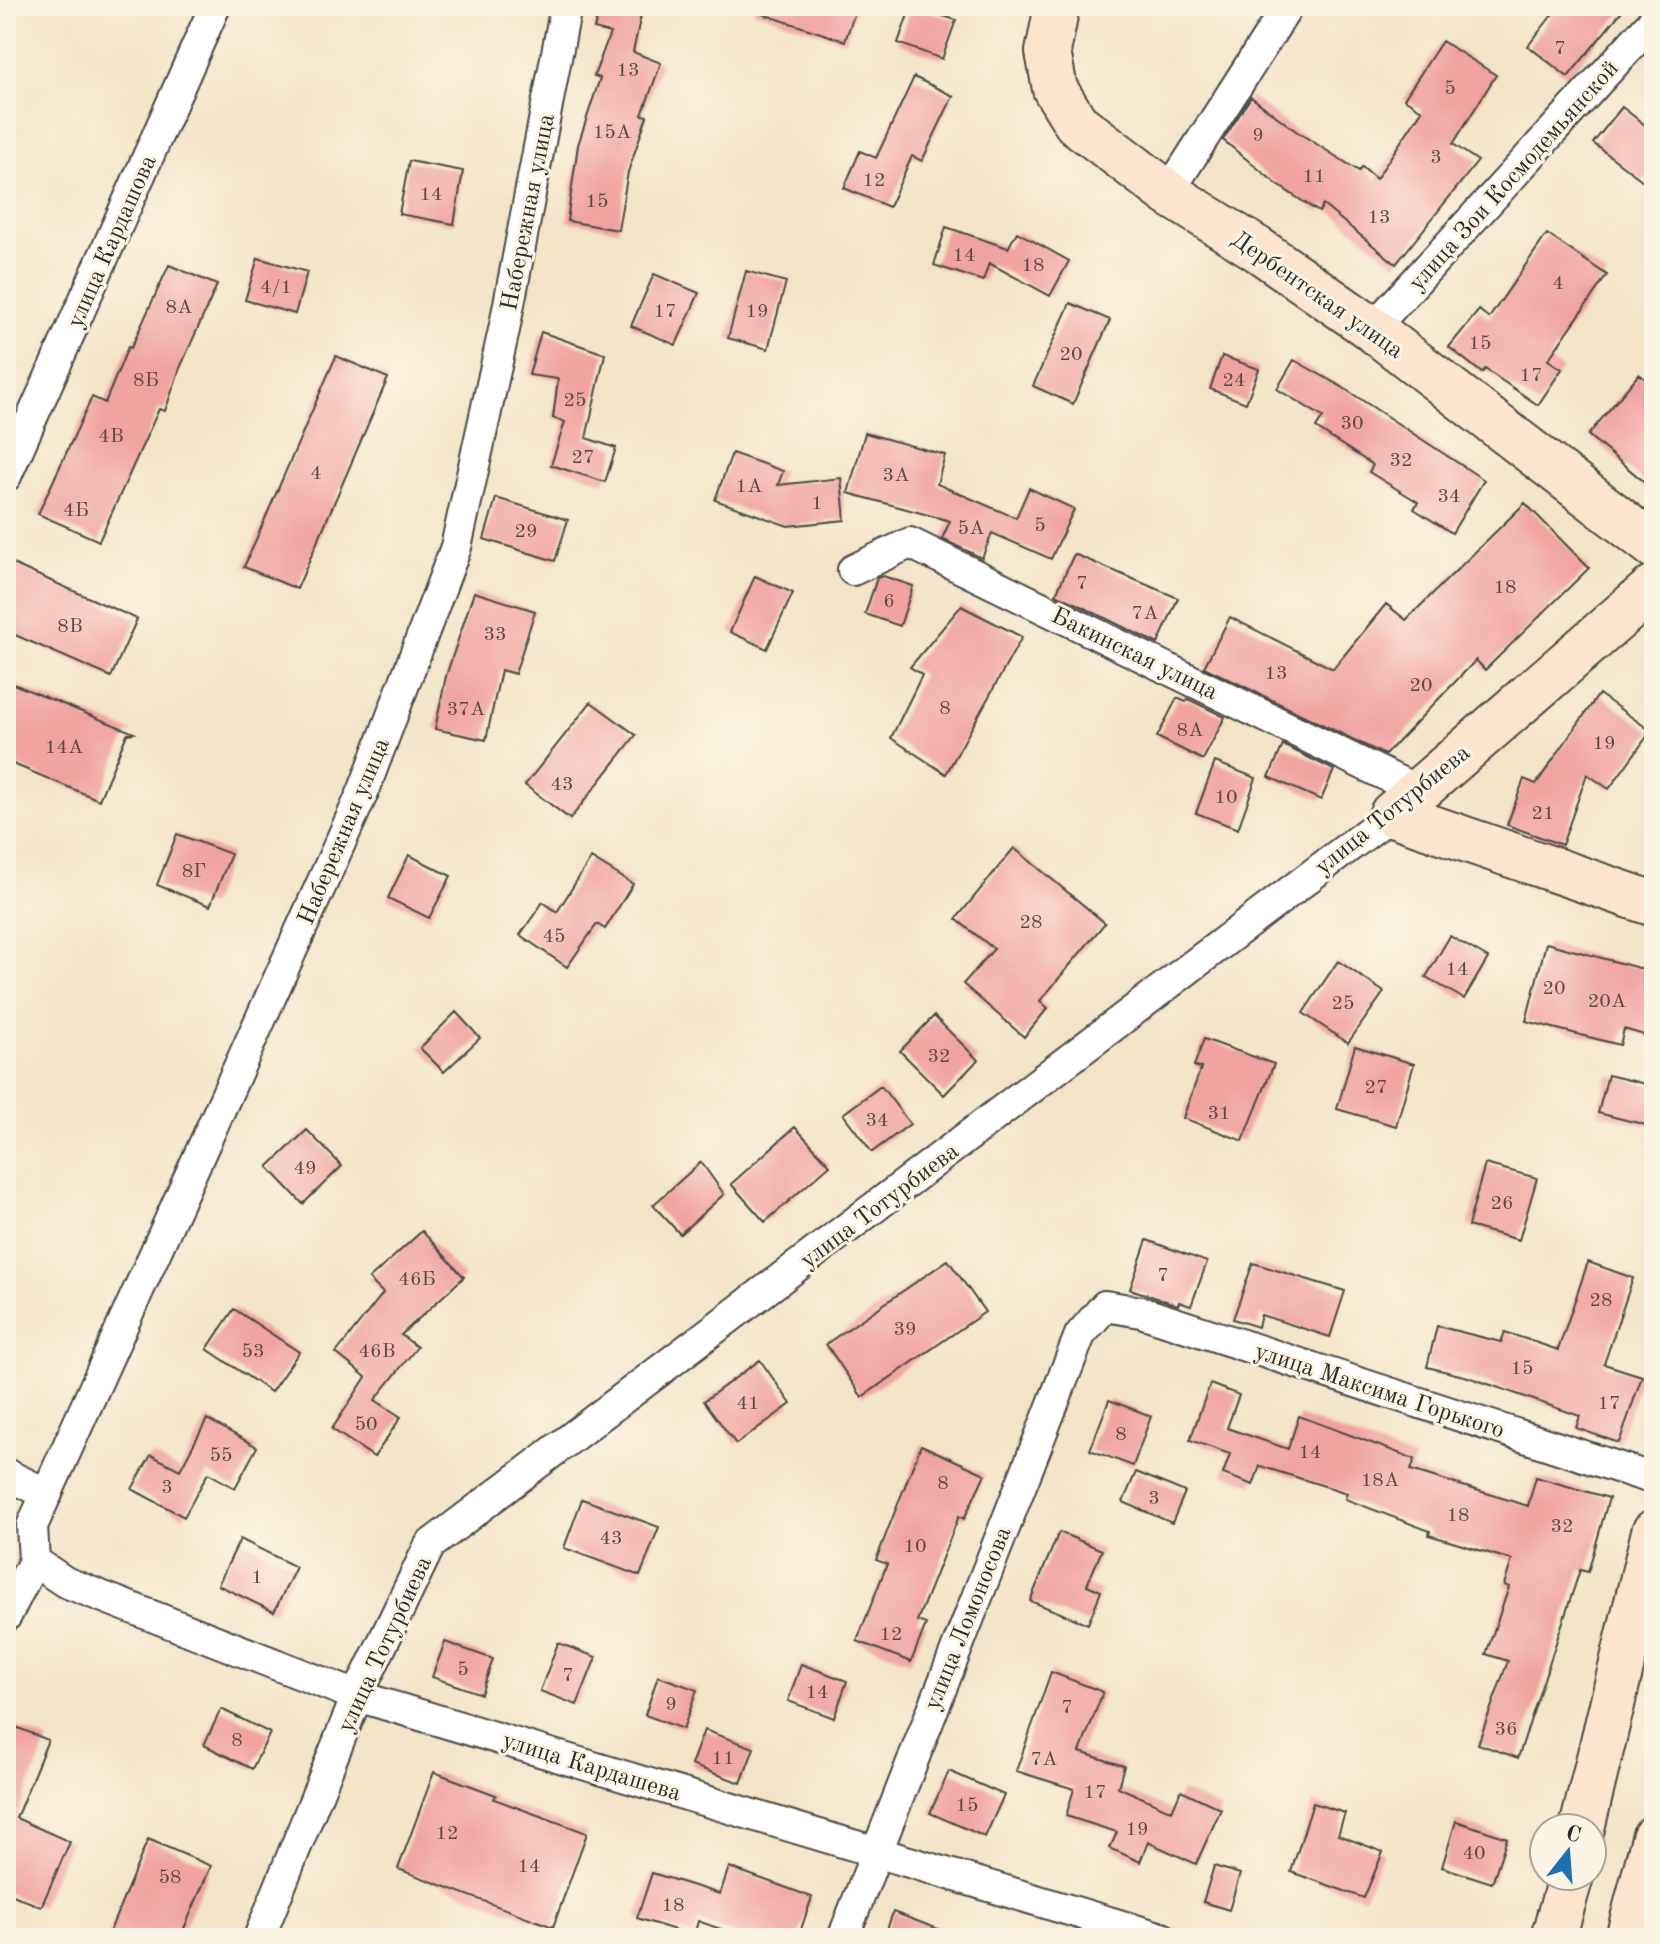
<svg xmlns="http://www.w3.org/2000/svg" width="1660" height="1944" font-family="'Old Standard TT',serif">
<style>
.building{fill:#f0a3a1}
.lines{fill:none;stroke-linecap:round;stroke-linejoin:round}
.street-casing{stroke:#494743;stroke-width:34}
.secondary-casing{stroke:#494743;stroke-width:48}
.street{stroke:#fff;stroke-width:30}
.secondary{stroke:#fbe5cf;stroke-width:44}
.labels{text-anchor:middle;stroke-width:6;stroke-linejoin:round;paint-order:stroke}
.number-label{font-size:20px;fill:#5c4948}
.street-label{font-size:24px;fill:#2b2b2b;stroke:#fcf5e5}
</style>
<rect width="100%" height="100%" fill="#fcf5e5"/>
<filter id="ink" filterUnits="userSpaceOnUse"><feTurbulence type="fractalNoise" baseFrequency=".0125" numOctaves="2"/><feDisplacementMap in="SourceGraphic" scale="16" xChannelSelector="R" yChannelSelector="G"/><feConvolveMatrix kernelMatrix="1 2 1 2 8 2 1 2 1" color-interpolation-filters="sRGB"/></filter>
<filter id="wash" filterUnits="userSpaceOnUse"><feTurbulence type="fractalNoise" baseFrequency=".006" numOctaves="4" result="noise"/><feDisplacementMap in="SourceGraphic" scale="32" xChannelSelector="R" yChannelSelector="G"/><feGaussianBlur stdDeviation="1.8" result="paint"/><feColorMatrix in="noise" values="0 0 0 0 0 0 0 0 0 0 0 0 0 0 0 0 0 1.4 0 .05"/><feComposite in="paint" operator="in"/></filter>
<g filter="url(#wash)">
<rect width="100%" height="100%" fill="#f3e4c8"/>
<g id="blocks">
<!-- building -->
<path class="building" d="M 600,6 L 643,6 L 633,52 L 661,63 L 642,115 L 647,116 L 628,172 L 618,230 L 567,221 L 578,145 L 600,78 L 594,76 L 610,33 L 594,29 Z
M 754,6 L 857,6 L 845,41 L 753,11 Z
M 911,6 L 956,20 L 942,59 L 898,43 Z
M 1559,6 L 1626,6 L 1568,77 L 1528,46 Z
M 1442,41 L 1496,75 L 1453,144 L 1478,161 L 1396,264 L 1323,205 L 1319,212 L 1278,185 L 1223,140 L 1251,97 L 1296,131 L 1359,171 L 1362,167 L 1376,179 L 1422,110 L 1404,99 Z
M 914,77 L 953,96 L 922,161 L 912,156 L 889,207 L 844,188 L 860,151 L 876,158 Z
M 1622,107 L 1654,132 L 1654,168 L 1643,181 L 1593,143 Z
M 409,161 L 463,171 L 454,224 L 399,214 Z
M 946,227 L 1008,248 L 1017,232 L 1069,261 L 1050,296 L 989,263 L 983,281 L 934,265 Z
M 1547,234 L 1607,275 L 1548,360 L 1562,369 L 1538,405 L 1485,369 L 1482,373 L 1449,347 L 1479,310 L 1489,318 Z
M 258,258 L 307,272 L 295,314 L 245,300 Z
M 169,265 L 217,285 L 180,368 L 165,411 L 159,409 L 99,541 L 38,514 L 92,397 L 105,403 L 128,347 L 131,348 Z
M 746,271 L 786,282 L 768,349 L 728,338 Z
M 654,274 L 699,293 L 676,345 L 631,326 Z
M 1070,303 L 1110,320 L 1073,404 L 1033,386 Z
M 541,332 L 605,354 L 586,438 L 616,448 L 605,482 L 551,465 L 565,422 L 553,418 L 558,379 L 529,375 Z
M 336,356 L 388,378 L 297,589 L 244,567 Z
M 1222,356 L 1259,369 L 1246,403 L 1210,389 Z
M 1294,360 L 1342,387 L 1484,480 L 1452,533 L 1414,509 L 1418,502 L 1369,472 L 1373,465 L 1316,428 L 1323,417 L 1277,389 Z
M 1639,374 L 1654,386 L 1654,490 L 1588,435 Z
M 865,433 L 945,455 L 937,484 L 1016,518 L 1029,488 L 1074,509 L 1051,559 L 992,533 L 982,558 L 942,539 L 950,521 L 848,493 Z
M 732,453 L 783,471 L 778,485 L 841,478 L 845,520 L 788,526 L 715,500 Z
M 496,498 L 568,520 L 555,561 L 484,539 Z
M 1525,503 L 1589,568 L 1485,670 L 1476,660 L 1385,755 L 1204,667 L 1230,617 L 1333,669 L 1386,604 L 1406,620 Z
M 1074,554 L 1178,598 L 1158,644 L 1056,594 Z
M 6,561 L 137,619 L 111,677 L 6,631 Z
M 755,576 L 793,593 L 767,649 L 730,632 Z
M 883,576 L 913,586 L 900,626 L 865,614 L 877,578 Z
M 474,592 L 535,611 L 515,674 L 501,670 L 486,740 L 435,729 L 446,676 Z
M 961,606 L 1022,637 L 946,774 L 891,738 L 922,675 L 910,667 Z
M 6,681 L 134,733 L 127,734 L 99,800 L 6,761 Z
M 1599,694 L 1651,731 L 1609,789 L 1587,774 L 1562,845 L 1507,825 L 1524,779 L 1536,784 Z
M 1177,698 L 1186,702 L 1188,699 L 1225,717 L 1203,760 L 1157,737 Z
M 591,702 L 636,735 L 570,819 L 525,785 Z
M 1283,745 L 1334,770 L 1321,800 L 1269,777 Z
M 1215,762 L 1256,778 L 1238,829 L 1196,813 Z
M 177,834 L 231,854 L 210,906 L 157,885 Z
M 1014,848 L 1105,923 L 1040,1001 L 1048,1008 L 1024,1037 L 963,984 L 994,949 L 956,919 Z
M 409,855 L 451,876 L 429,918 L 388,898 Z
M 591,858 L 633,884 L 605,929 L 597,924 L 567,967 L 520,935 L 543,902 L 557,912 Z
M 1450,936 L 1488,958 L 1464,999 L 1426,977 Z
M 1546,943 L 1654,972 L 1654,1038 L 1624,1029 L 1620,1045 L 1526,1021 Z
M 1338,961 L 1384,992 L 1348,1043 L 1303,1013 Z
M 456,1012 L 480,1038 L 444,1072 L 420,1048 Z
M 934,1016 L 978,1060 L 944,1095 L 900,1051 Z
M 1204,1039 L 1274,1064 L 1243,1141 L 1183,1118 L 1201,1068 L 1194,1066 Z
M 1355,1046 L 1414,1064 L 1396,1126 L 1337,1109 Z
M 1608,1075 L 1654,1086 L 1654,1127 L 1598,1113 Z
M 881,1086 L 910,1124 L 872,1152 L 843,1114 Z
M 795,1127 L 830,1165 L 765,1222 L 731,1184 Z
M 307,1130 L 342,1166 L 303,1204 L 268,1167 Z
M 701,1162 L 724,1194 L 680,1234 L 653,1205 Z
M 1485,1164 L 1537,1178 L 1519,1240 L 1468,1226 Z
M 422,1231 L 464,1277 L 401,1335 L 417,1347 L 375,1400 L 401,1417 L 374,1457 L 332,1429 L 366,1377 L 336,1353 L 383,1293 L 369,1279 Z
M 1147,1240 L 1207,1262 L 1191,1306 L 1179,1302 L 1178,1305 L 1130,1289 Z
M 948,1260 L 985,1312 L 862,1397 L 826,1344 Z
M 1588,1262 L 1633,1278 L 1604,1364 L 1642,1376 L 1619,1443 L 1576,1428 L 1580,1416 L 1468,1377 L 1427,1367 L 1437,1326 L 1501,1342 L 1505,1332 L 1558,1350 Z
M 1253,1263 L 1345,1291 L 1330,1337 L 1261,1315 L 1258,1327 L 1233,1319 Z
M 234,1309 L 299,1352 L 271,1392 L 207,1349 Z
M 760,1360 L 791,1404 L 736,1444 L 704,1401 Z
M 1210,1384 L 1239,1395 L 1227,1428 L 1288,1449 L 1299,1416 L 1415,1459 L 1411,1470 L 1528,1506 L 1536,1477 L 1609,1498 L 1588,1572 L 1580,1570 L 1518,1758 L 1478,1744 L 1508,1661 L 1486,1654 L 1509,1587 L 1504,1585 L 1512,1560 L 1429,1535 L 1430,1531 L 1345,1499 L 1347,1493 L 1260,1466 L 1253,1485 L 1223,1474 L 1230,1454 L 1190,1440 Z
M 1109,1400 L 1151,1416 L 1133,1466 L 1090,1450 Z
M 207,1419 L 257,1447 L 235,1488 L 208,1473 L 184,1517 L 132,1489 L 151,1455 L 180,1470 Z
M 921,1445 L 985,1474 L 964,1519 L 959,1516 L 917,1621 L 926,1624 L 911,1662 L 857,1641 L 887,1564 L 876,1560 Z
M 1136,1472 L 1185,1492 L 1172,1523 L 1123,1502 Z
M 582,1499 L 659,1527 L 640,1576 L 564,1548 Z
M 1059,1532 L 1102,1550 L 1087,1585 L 1101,1591 L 1088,1624 L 1030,1601 Z
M 240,1539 L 296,1567 L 274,1612 L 218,1585 Z
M 445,1642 L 493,1659 L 481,1694 L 432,1677 Z
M 558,1643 L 596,1657 L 577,1705 L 540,1691 Z
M 801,1664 L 847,1681 L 834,1718 L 788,1701 Z
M 1051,1672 L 1103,1692 L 1080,1752 L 1124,1766 L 1118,1787 L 1172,1811 L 1181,1790 L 1221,1809 L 1196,1864 L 1148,1842 L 1140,1862 L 1110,1848 L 1117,1832 L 1066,1816 L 1074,1789 L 1016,1771 Z
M 658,1676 L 697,1690 L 683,1729 L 645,1715 Z
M 221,1709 L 270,1733 L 252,1769 L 204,1745 Z
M 6,1723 L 48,1740 L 16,1818 L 70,1842 L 41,1907 L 6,1892 Z
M 704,1730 L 754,1748 L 741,1783 L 691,1765 Z
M 949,1771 L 1004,1795 L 985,1837 L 930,1813 Z
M 434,1772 L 496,1795 L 494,1799 L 587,1833 L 553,1927 L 398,1869 Z
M 1313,1803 L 1345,1813 L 1338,1835 L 1383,1852 L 1364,1898 L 1291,1872 Z
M 1456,1821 L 1507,1838 L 1492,1883 L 1442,1867 Z
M 148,1839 L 211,1866 L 180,1938 L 107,1938 Z
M 1214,1866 L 1240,1874 L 1229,1910 L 1203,1902 Z
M 729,1867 L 812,1897 L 798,1938 L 746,1938 L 698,1921 L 694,1936 L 637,1918 L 652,1873 L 720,1894 Z
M 893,1912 L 957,1936 L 956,1938 L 884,1938 Z"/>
</g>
</g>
<g filter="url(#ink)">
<use href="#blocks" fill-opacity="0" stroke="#494743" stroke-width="2"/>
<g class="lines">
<!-- street casing -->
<g class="street-casing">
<path id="street" d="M 1168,193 L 1288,6
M 1372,329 L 1654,20
M 6,476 L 215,6
M 853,570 L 910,543 L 1418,791
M 6,1474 L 47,1494
M 34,1561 L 65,1582 L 357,1696 L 1162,1938
M 6,1616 L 34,1561 L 32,1526 L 363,792 L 456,547 L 504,330 L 566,6
M 259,1938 L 357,1696 L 430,1545 L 1392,814
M 843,1938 L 1080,1335 L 1105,1306 L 1141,1312 L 1654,1479"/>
</g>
<!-- secondary casing -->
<g class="secondary-casing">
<path id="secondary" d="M 1057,6 L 1048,52 L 1055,89 L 1076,123 L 1168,193 L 1259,250 L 1372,329 L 1654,546
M 1654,587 L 1392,814 L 1654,904
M 1582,1828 L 1654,1532
M 1553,1938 L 1571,1876
M 1628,1938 L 1654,1838"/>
</g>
<!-- street -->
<use href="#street" class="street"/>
<!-- secondary -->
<use href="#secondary" class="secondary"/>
</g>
</g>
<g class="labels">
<!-- number labels -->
<g class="number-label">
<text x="1560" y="54">7</text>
<text x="628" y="76">13</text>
<text x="1450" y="94">5</text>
<text x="612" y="138">15А</text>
<text x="1258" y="141">9</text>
<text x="1436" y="163">3</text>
<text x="1314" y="182">11</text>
<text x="874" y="186">12</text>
<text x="431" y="200">14</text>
<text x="597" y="207">15</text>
<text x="1379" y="223">13</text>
<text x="964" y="261">14</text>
<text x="1033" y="271">18</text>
<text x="1558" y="289">4</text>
<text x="276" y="293">4/1</text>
<text x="179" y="313">8А</text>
<text x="665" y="317">17</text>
<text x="757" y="317">19</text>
<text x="1480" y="349">15</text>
<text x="1071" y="360">20</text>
<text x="1531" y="381">17</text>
<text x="146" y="386">8Б</text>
<text x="1234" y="386">24</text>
<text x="575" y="406">25</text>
<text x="1352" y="429">30</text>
<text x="111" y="442">4В</text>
<text x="583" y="463">27</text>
<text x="1401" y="466">32</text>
<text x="316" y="479">4</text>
<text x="896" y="481">3А</text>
<text x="749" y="492">1А</text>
<text x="1449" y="502">34</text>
<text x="817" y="509">1</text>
<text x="76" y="516">4Б</text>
<text x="1040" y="531">5</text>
<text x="971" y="534">5А</text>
<text x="526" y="537">29</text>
<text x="1082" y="589">7</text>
<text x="1505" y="593">18</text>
<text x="889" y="607">6</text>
<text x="1145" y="619">7А</text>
<text x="70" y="632">8В</text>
<text x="495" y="640">33</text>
<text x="1276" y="679">13</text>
<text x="1421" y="691">20</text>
<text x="945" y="714">8</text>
<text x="466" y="715">37А</text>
<text x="1190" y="736">8А</text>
<text x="1604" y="749">19</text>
<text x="64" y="753">14А</text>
<text x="562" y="790">43</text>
<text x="1226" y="803">10</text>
<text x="1543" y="819">21</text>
<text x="194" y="877">8Г</text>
<text x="1031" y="928">28</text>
<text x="554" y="942">45</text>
<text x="1457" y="975">14</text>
<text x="1554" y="994">20</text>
<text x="1607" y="1007">20А</text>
<text x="1343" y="1009">25</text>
<text x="939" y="1062">32</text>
<text x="1376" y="1093">27</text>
<text x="1219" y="1119">31</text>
<text x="877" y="1126">34</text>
<text x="305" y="1174">49</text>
<text x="1502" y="1209">26</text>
<text x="1163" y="1281">7</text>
<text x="417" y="1285">46Б</text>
<text x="1601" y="1306">28</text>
<text x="905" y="1335">39</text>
<text x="253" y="1357">53</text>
<text x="377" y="1357">46В</text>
<text x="1522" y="1374">15</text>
<text x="748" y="1409">41</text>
<text x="1609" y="1409">17</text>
<text x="366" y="1430">50</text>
<text x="1121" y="1440">8</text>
<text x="1310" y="1458">14</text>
<text x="221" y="1461">55</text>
<text x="1380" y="1486">18А</text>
<text x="943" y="1489">8</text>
<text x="167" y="1493">3</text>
<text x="1154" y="1504">3</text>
<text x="1458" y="1521">18</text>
<text x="1562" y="1532">32</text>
<text x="611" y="1544">43</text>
<text x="915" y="1552">10</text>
<text x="257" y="1583">1</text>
<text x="891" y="1640">12</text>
<text x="463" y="1675">5</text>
<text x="568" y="1681">7</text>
<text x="817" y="1698">14</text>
<text x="671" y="1710">9</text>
<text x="1067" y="1713">7</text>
<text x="1506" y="1735">36</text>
<text x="237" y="1746">8</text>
<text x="723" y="1764">11</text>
<text x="1044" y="1765">7А</text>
<text x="1095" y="1798">17</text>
<text x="967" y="1811">15</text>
<text x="1137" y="1835">19</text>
<text x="447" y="1839">12</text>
<text x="1474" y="1859">40</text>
<text x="529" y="1872">14</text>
<text x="170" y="1883">58</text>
<text x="673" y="1911">18</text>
</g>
<!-- street labels -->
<g class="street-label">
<text transform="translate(1513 175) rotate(-48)" y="8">улица Зои Космодемьянской</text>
<text transform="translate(527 212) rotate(-79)" y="8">Набережная улица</text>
<text transform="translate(111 241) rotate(-66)" y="8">улица Кардашова</text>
<text transform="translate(1318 294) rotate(35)" y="8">Дербентская улица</text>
<text transform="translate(1135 653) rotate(26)" y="8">Бакинская улица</text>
<text transform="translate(1392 809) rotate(-39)" y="8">улица Тотурбиева</text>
<text transform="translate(343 831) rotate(-67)" y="8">Набережная улица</text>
<text transform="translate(879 1205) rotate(-37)" y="8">улица Тотурбиева</text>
<text transform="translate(1380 1390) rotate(18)" y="8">улица Максима Горького</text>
<text transform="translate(967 1618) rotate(-68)" y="8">улица Ломоносова</text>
<text transform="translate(384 1644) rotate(-65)" y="8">улица Тотурбиева</text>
<text transform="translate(592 1766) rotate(17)" y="8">улица Кардашева</text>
</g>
</g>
<!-- margin -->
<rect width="1660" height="1944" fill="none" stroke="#fcf5e5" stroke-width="32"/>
<!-- north arrow -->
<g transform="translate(1568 1852) rotate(17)"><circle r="38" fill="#fcf5e5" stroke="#a8a49b" stroke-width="2"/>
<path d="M0-6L14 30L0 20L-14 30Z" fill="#1f6fb2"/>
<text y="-12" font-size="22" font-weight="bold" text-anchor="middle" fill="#2b2b2b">С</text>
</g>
</svg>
